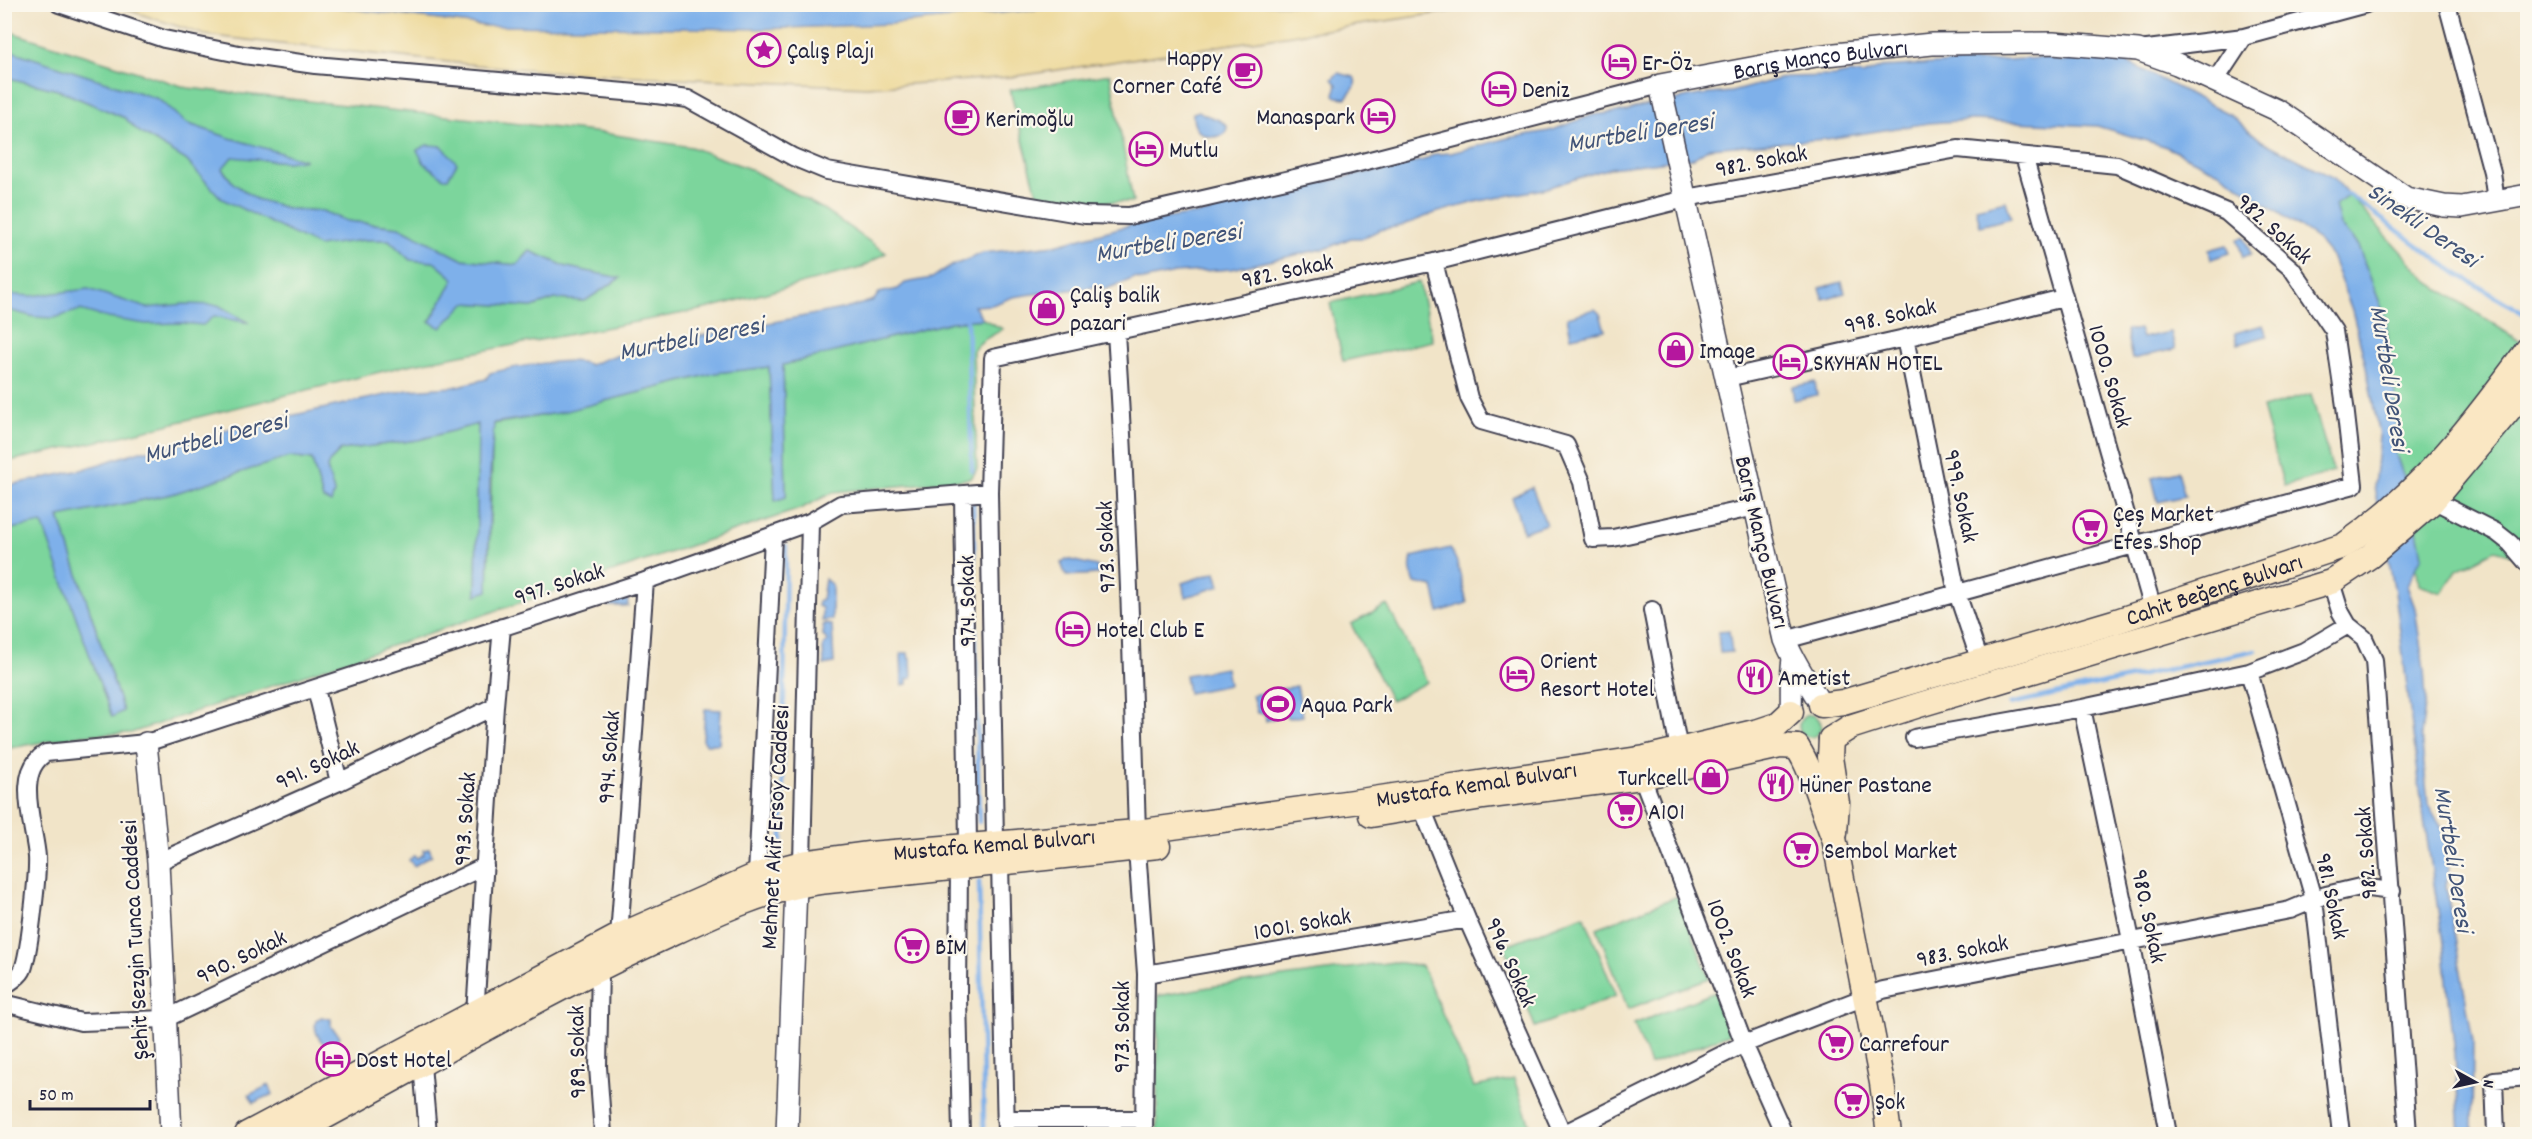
<svg xmlns="http://www.w3.org/2000/svg" width="2532" height="1139" font-family="Dekko,sans-serif">
<style>
.green{fill:#7bd59c;stroke:#4e7c6c;stroke-width:1.5}
.sand{fill:#eeda9e;stroke:#887e6c;stroke-width:1.5}
.water{fill:#7eb0ea;stroke:#506992;stroke-width:1.5}
.lines{fill:none;stroke-linecap:round;stroke-linejoin:round}
.stream{stroke:#7eb0ea;stroke-width:4.5}
.minor-casing{stroke:#413f50;stroke-width:20}
.tertiary-casing{stroke:#413f50;stroke-width:24}
.secondary-casing{stroke:#413f50;stroke-width:27}
.minor{stroke:#fff;stroke-width:16}
.tertiary{stroke:#fff;stroke-width:21}
.secondary{stroke:#fae7c3;stroke-width:24}
.labels{text-anchor:middle;stroke-width:4.5;stroke-linejoin:round;paint-order:stroke}
.poi-label{font-size:24px;fill:#22223b;stroke:#fbf7ec;text-anchor:start}
.street-label{font-size:24px;fill:#22223b;stroke:#fbf7ec}
.water-label{font-size:26px;font-style:italic;fill:#425478;stroke:#fbf7ec}
</style>
<rect width="100%" height="100%" fill="#fbf7ec"/>
<filter id="ink" filterUnits="userSpaceOnUse"><feTurbulence type="fractalNoise" baseFrequency=".0167" numOctaves="2"/><feDisplacementMap in="SourceGraphic" scale="12" xChannelSelector="R" yChannelSelector="G"/><feConvolveMatrix kernelMatrix="1 2 1 2 8 2 1 2 1" color-interpolation-filters="sRGB"/></filter>
<filter id="wash" filterUnits="userSpaceOnUse"><feTurbulence type="fractalNoise" baseFrequency=".008" numOctaves="4" result="noise"/><feDisplacementMap in="SourceGraphic" scale="24" xChannelSelector="R" yChannelSelector="G"/><feGaussianBlur stdDeviation="1.35" result="paint"/><feColorMatrix in="noise" values="0 0 0 0 0 0 0 0 0 0 0 0 0 0 0 0 0 1.4 0 .05"/><feComposite in="paint" operator="in"/></filter>
<g filter="url(#wash)">
<rect width="100%" height="100%" fill="#f1e4c8"/>
<!-- green -->
<path class="green" d="M 4,30 L 188,88 L 603,133 L 691,147 L 750,169 L 823,209 L 886,253 L 861,268 L 705,309 L 408,365 L 126,435 L 5,462 L 5,77 L 58,90 L 125,118 L 138,131 L 186,160 L 222,199 L 318,245 L 364,240 L 389,240 L 410,260 L 434,262 L 454,279 L 430,321 L 465,303 L 532,307 L 555,299 L 585,301 L 620,278 L 567,267 L 530,251 L 517,265 L 461,259 L 399,227 L 347,221 L 322,211 L 290,209 L 256,199 L 233,183 L 222,168 L 233,156 L 287,162 L 186,123 L 158,99 L 7,51 L 5,49 Z
M 1110,74 L 1133,202 L 1093,202 L 1037,194 L 1010,90 Z
M 2349,195 L 2429,282 L 2527,346 L 2527,561 L 2525,558 L 2495,550 L 2457,570 L 2442,593 L 2419,585 L 2403,475 L 2393,446 L 2396,422 L 2386,319 L 2358,246 L 2340,225 L 2334,205 Z
M 1419,282 L 1433,341 L 1343,361 L 1330,303 Z
M 983,319 L 1003,329 C 991,337 981,339 973,351 L 977,469 L 972,477 L 962,480 L 834,492 L 800,509 L 131,733 L 82,735 L 5,749 L 5,530 L 42,522 L 112,717 L 123,711 L 59,517 L 172,494 L 289,457 L 312,460 L 323,499 L 334,493 L 327,468 L 329,462 L 341,450 L 418,440 L 478,424 L 476,594 L 488,591 L 493,424 L 558,413 L 715,373 L 769,367 L 775,500 L 786,497 L 783,365 L 952,322 Z
M 2311,394 L 2333,472 L 2284,486 L 2262,408 Z
M 1387,605 L 1427,682 L 1391,701 L 1351,624 Z
M1799 726a11 11 0 1 1 22 0a11 11 0 1 1-22 0Z
M 1678,896 L 1709,978 L 1628,1009 L 1597,928 Z
M 1584,915 L 1616,996 L 1535,1027 L 1504,946 Z
M 1394,962 L 1422,966 L 1474,1087 L 1514,1079 L 1533,1134 L 1157,1134 L 1158,996 L 1215,986 Z
M 1715,992 L 1731,1033 L 1650,1065 L 1634,1024 Z"/>
<!-- sand -->
<path class="sand" d="M 320,4 L 486,26 L 890,24 L 1081,4 L 1493,5 L 1011,77 L 866,87 L 575,73 L 477,65 L 290,45 L 205,35 L 112,5 Z"/>
<!-- water -->
<path class="water" d="M 321,5 L 1081,5 L 890,24 L 763,29 L 486,26 Z
M 5,49 L 158,99 L 186,123 L 230,138 L 305,160 L 287,162 L 232,157 L 222,169 L 233,183 L 256,199 L 290,209 L 322,211 L 347,221 L 399,227 L 461,259 L 517,265 L 530,251 L 567,267 L 620,278 L 585,301 L 555,299 L 532,307 L 465,303 L 441,328 L 430,322 L 454,279 L 434,262 L 410,260 L 389,240 L 364,240 L 318,246 L 222,199 L 186,160 L 138,131 L 125,118 L 58,90 L 5,77 Z
M 2041,58 L 2063,61 L 2079,58 L 2125,61 L 2231,115 L 2262,141 L 2334,178 L 2349,195 L 2335,205 L 2340,225 L 2358,246 L 2386,319 L 2388,351 L 2395,394 L 2396,422 L 2393,446 L 2403,475 L 2407,479 L 2422,556 L 2407,586 L 2415,608 L 2424,670 L 2426,699 L 2421,735 L 2428,804 L 2443,830 L 2449,867 L 2446,886 L 2473,1041 L 2472,1134 L 2460,1134 L 2455,1054 L 2443,943 L 2422,806 L 2395,592 L 2374,487 L 2379,436 L 2366,366 L 2352,310 L 2331,256 L 2317,239 L 2219,172 L 2164,146 L 2097,126 L 1973,120 L 1929,123 L 1827,139 L 1709,148 L 1694,158 L 1610,168 L 1543,189 L 1479,201 L 1435,213 L 1401,226 L 1379,230 L 1363,238 L 1351,238 L 1327,248 L 1232,269 L 1175,273 L 1143,280 L 1135,278 L 1106,289 L 1095,287 L 1033,294 L 1013,297 L 992,305 L 974,306 L 983,319 L 951,322 L 783,365 L 786,497 L 775,501 L 769,367 L 715,373 L 558,413 L 494,423 L 490,475 L 488,591 L 476,595 L 478,424 L 418,440 L 341,450 L 329,462 L 327,468 L 334,493 L 331,503 L 323,499 L 312,460 L 289,457 L 172,494 L 59,517 L 123,711 L 112,717 L 42,523 L 5,530 L 5,486 L 81,470 L 140,451 L 155,451 L 191,441 L 200,442 L 228,429 L 244,428 L 252,430 L 267,421 L 408,390 L 454,387 L 486,379 L 490,373 C 510,368 574,355 590,365 L 610,357 L 659,348 L 690,338 L 852,307 L 874,300 L 879,293 L 898,289 L 905,283 L 932,278 L 947,268 L 983,253 L 1055,245 L 1146,221 L 1210,212 C 1217,206 1219,207 1227,206 C 1244,203 1261,196 1278,192 C 1293,188 1304,190 1318,183 L 1424,160 L 1435,154 L 1451,153 L 1508,138 L 1549,131 L 1593,115 L 1627,111 L 1634,108 L 1699,95 L 1731,92 L 1786,77 L 1835,76 L 1849,73 L 1863,75 L 1881,67 Z
M 1338,73 L 1354,77 C 1359,86 1351,91 1346,98 L 1337,97 L 1334,95 L 1337,85 L 1332,79 Z
M 1199,111 C 1208,119 1220,117 1227,126 L 1226,133 C 1209,142 1192,134 1193,113 Z
M 427,145 L 442,146 L 457,163 L 448,178 L 444,178 L 424,163 L 417,150 Z
M 2006,201 L 2011,218 L 1980,226 L 1976,208 Z
M 2244,237 L 2251,254 L 2243,257 L 2237,240 Z
M 2227,245 L 2230,253 L 2211,259 L 2209,250 Z
M 1842,282 L 1845,293 L 1823,299 L 1820,288 Z
M 88,289 L 147,308 L 184,304 L 218,305 L 249,323 L 214,316 L 203,325 L 181,323 L 146,324 L 108,318 L 80,310 L 54,318 L 34,317 L 5,309 L 5,294 L 31,296 Z
M 1595,309 L 1600,314 L 1605,330 L 1571,337 L 1567,317 Z
M 2263,325 L 2267,336 L 2238,344 L 2235,333 Z
M 2139,329 L 2142,338 L 2171,332 L 2175,349 L 2132,359 L 2126,331 Z
M 1815,382 L 1817,395 L 1794,400 L 1792,387 Z
M 2178,471 L 2185,496 L 2158,502 L 2152,478 Z
M 1532,487 L 1546,524 L 1523,532 L 1512,497 Z
M 1450,548 L 1457,562 L 1467,603 L 1439,612 L 1433,587 L 1415,583 C 1411,574 1409,568 1412,557 Z
M 1066,559 L 1097,566 L 1098,574 L 1066,576 L 1061,563 Z
M 1216,572 L 1220,586 L 1186,597 L 1182,583 Z
M 825,579 L 832,585 L 832,620 L 822,621 L 822,608 L 818,606 L 818,601 L 822,599 Z
M 627,592 L 628,606 L 608,606 L 607,598 Z
M 823,624 L 832,625 L 834,663 L 824,665 L 823,646 L 828,641 L 823,636 Z
M 1729,631 L 1732,652 L 1720,653 L 1718,632 Z
M 901,653 L 908,653 L 909,659 L 911,659 L 912,678 L 907,679 L 907,684 L 902,685 Z
M 1226,668 L 1229,685 L 1188,693 L 1185,675 Z
M 1297,686 L 1303,716 L 1288,718 L 1285,714 L 1266,721 L 1265,714 L 1257,713 L 1252,695 Z
M 705,709 L 721,710 L 719,744 L 706,744 L 703,740 Z
M 429,848 L 432,855 L 414,866 L 409,860 L 414,856 L 417,858 L 424,854 L 423,851 Z
M 321,1017 L 331,1019 L 331,1027 L 340,1036 L 336,1044 L 329,1047 C 320,1043 313,1031 316,1021 Z
M 269,1085 L 273,1094 L 253,1103 L 249,1095 Z"/>
<g class="lines">
<!-- stream -->
<path class="stream" d="M 2343,193 L 2349,195 L 2456,273 L 2528,316
M 967,321 L 972,471
M 973,500 L 979,822
M 2010,704 L 2256,650
M 782,840 L 786,546
M 979,881 L 984,1134"/>
</g>
</g>
<g filter="url(#ink)">
<g class="lines">
<!-- minor casing -->
<g class="minor-casing">
<path id="minor" d="M 59,4 L 164,39 L 244,55 L 315,65 L 648,94 L 688,99 L 793,157 L 827,171 L 1085,215 L 1129,216 L 1347,166 L 1660,85
M 2447,4 L 2492,172 L 2496,201
M 2139,50 L 2244,37 L 2366,4
M 2215,81 L 2244,37
M 2024,156 L 2153,609
M 1434,262 L 1469,398 L 1481,421 L 1566,445 L 1582,482 L 1593,539 L 1613,538 L 1756,507
M 1116,333 C 1127,499 1132,665 1137,832
M 1905,338 L 1957,593 L 1980,661
M 1727,378 L 1905,338 L 2063,298
M 963,495 L 968,844
M 2433,500 L 2496,532 L 2510,543 L 2528,564
M 2331,582 L 2340,611 L 2348,625 L 2364,638 L 2374,660 L 2408,1134
M 1652,610 L 1679,749
M 2249,672 L 2314,899 L 2341,1134
M 316,689 L 339,782
M 2082,708 L 2131,940 L 2168,1134
M 1914,738 L 2082,708 L 2249,672 L 2304,651 L 2348,625
M 1642,777 L 1744,1044 L 1784,1134
M 1422,808 L 1467,919 L 1563,1134
M 995,842 L 989,492 L 993,358 L 1434,262 L 1697,196 L 1958,149 L 2117,165 L 2226,212 L 2292,269 L 2334,331 L 2345,406 L 2354,485 L 1785,640
M 1137,849 L 1146,974 L 1144,1134
M 158,862 L 339,782 L 495,706
M 1000,863 L 1006,1134
M 959,866 L 958,996 L 961,1134
M 800,871 L 802,863 L 810,522
M 765,877 L 757,875 L 773,536
M 619,936 L 645,581
M 600,968 L 598,1067 L 603,1134
M 1146,974 L 1467,919
M 4,986 C 10,982 19,977 22,971 C 29,959 38,873 37,857 C 35,827 13,772 46,753 L 146,743 L 645,581 L 810,522 L 841,504 L 989,492
M 4,1003 L 81,1022 L 165,1019 L 485,866
M 475,1014 L 495,706 L 502,627
M 422,1065 L 428,1134
M 1005,1119 L 1144,1119
M 1563,1134 L 1744,1044 L 1883,990 L 2290,910 L 2326,895 L 2360,887 L 2392,891
M 2496,1134 L 2494,1080 L 2528,1077"/>
</g>
<!-- tertiary casing -->
<g class="tertiary-casing">
<g id="tertiary">
<path id="s1" d="M 1821,705 C 1809,683 1794,663 1785,640 L 1660,85 L 1816,56 L 1932,44 L 2053,43 L 2138,50 L 2177,64 L 2277,110 L 2406,198 L 2444,206 L 2462,207 L 2528,195"/>
<path d="M 1791,712 C 1792,694 1790,677 1793,659"/>
<path d="M 146,743 L 158,862 L 171,1134"/>
<path d="M 787,1134 L 796,885"/>
</g>
</g>
<!-- secondary casing -->
<g class="secondary-casing">
<g id="secondary">
<path id="s2" d="M 1821,705 L 1843,702 L 2114,622 L 2343,546 C 2424,490 2470,427 2528,349"/>
<path d="M 1831,739 L 1850,727 L 1919,705 L 2331,582 L 2370,556 L 2430,504 L 2528,387"/>
<path d="M 1831,739 L 1830,757 L 1837,803 L 1835,833"/>
<path d="M 1797,747 C 1814,773 1821,809 1834,838 L 1882,1083 L 1889,1134"/>
<path d="M 1371,815 L 1483,797 L 1642,777 L 1780,746 L 1797,747"/>
<path id="s3" d="M 247,1134 L 619,936 L 757,875 L 802,863 L 869,854 L 1137,832 L 1367,800 L 1645,758 L 1759,731 L 1777,725 L 1791,712"/>
<path d="M 293,1134 C 413,1070 531,1000 654,942 C 708,917 760,890 819,882 L 1158,846"/>
</g>
</g>
<!-- minor -->
<use href="#minor" class="minor"/>
<!-- tertiary -->
<use href="#tertiary" class="tertiary"/>
<!-- secondary -->
<use href="#secondary" class="secondary"/>
</g>
</g>
<!-- icons -->
<defs>
<g id="sight-ring" transform="scale(1.725)"><circle r="9.5" fill="#fbf7ec" stroke="#b5179e" stroke-width="1.5"/><path d="M0-6L1.8-2.2L6-1.7L2.9 1.2L3.7 5.4L0 3.3L-3.7 5.4L-2.9 1.2L-6-1.7L-1.8-2.2Z" fill="#b5179e"/></g>
<g id="hotel-ring" transform="scale(1.725)"><circle r="9.5" fill="#fbf7ec" stroke="#b5179e" stroke-width="1.5"/><path d="M-6-4.5h1.5V1H6V5H4.5V3h-9V5H-6ZM-4 0a1.8 1.8 0 1 1 3.6 0ZM.5 0V-2.5h3Q6-2.5 6 0Z" fill="#b5179e"/></g>
<g id="cafe-ring" transform="scale(1.725)"><circle r="9.5" fill="#fbf7ec" stroke="#b5179e" stroke-width="1.5"/><path d="M-5.5-4.5H6V0H3Q3 3.5 0 3.5H-2.5Q-5.5 3.5-5.5 0ZM3-3.2v2h1.7v-2ZM-6 4.5H4V6H-6Z" fill="#b5179e"/></g>
<g id="shop-ring" transform="scale(1.725)"><circle r="9.5" fill="#fbf7ec" stroke="#b5179e" stroke-width="1.5"/><path d="M-5-2.5h2.3a2.7 3.5 0 0 1 5.4 0H5L5.5 6h-11ZM-1.5-2.5h3a1.5 2.3 0 0 0-3 0Z" fill="#b5179e"/></g>
<g id="supermarket-ring" transform="scale(1.725)"><circle r="9.5" fill="#fbf7ec" stroke="#b5179e" stroke-width="1.5"/><path d="M-6-5.5h2.5l.6 2H6L4.5 2H-2.5L-4.4-4H-6ZM-1.5 3.2a1.3 1.3 0 1 0 .1 0ZM3 3.2a1.3 1.3 0 1 0 .1 0Z" fill="#b5179e"/></g>
<g id="restaurant-ring" transform="scale(1.725)"><circle r="9.5" fill="#fbf7ec" stroke="#b5179e" stroke-width="1.5"/><path d="M-5-6h1v4h1v-4h1v4h1v-4h1v5L-1.5 .5V6h-2V.5L-5-1ZM5-6V6H3V1.5H1.5Q1.5-4 5-6Z" fill="#b5179e"/></g>
<g id="stadium-ring" transform="scale(1.725)"><circle r="9.5" fill="#fbf7ec" stroke="#b5179e" stroke-width="1.5"/><path d="M0-5a6.5 5 0 1 0 0 10a6.5 5 0 1 0 0-10ZM-3.5-1.8h7v3.6h-7Z" fill="#b5179e"/></g>
</defs>
<g fill-rule="evenodd">
<use href="#sight-ring" x="764" y="50"/>
<use href="#hotel-ring" x="1619" y="62"/>
<use href="#cafe-ring" x="1245" y="71"/>
<use href="#hotel-ring" x="1499" y="89"/>
<use href="#hotel-ring" x="1378" y="116"/>
<use href="#cafe-ring" x="962" y="118"/>
<use href="#hotel-ring" x="1146" y="149"/>
<use href="#shop-ring" x="1047" y="308"/>
<use href="#shop-ring" x="1676" y="350"/>
<use href="#hotel-ring" x="1790" y="362"/>
<use href="#supermarket-ring" x="2090" y="527"/>
<use href="#hotel-ring" x="1073" y="629"/>
<use href="#hotel-ring" x="1517" y="674"/>
<use href="#restaurant-ring" x="1755" y="677"/>
<use href="#stadium-ring" x="1278" y="704"/>
<use href="#shop-ring" x="1711" y="777"/>
<use href="#restaurant-ring" x="1776" y="784"/>
<use href="#supermarket-ring" x="1625" y="811"/>
<use href="#supermarket-ring" x="1801" y="850"/>
<use href="#supermarket-ring" x="912" y="946"/>
<use href="#supermarket-ring" x="1836" y="1043"/>
<use href="#hotel-ring" x="333" y="1059"/>
<use href="#supermarket-ring" x="1852" y="1101"/>
</g>
<g class="labels">
<!-- poi labels -->
<g class="poi-label">
<text x="787" y="58">Çalış Plajı</text>
<text x="1222" y="65" text-anchor="end">Happy<tspan x="1222" dy="28">Corner Café</tspan></text>
<text x="1642" y="70">Er-Öz</text>
<text x="1522" y="97">Deniz</text>
<text x="1355" y="124" text-anchor="end">Manaspark</text>
<text x="985" y="126">Kerimoğlu</text>
<text x="1169" y="157">Mutlu</text>
<text x="1070" y="302">Çaliş balik<tspan x="1070" dy="28">pazari</tspan></text>
<text x="1699" y="358">Image</text>
<text x="1813" y="370">SKYHAN HOTEL</text>
<text x="2113" y="521">Çeș Market<tspan x="2113" dy="28">Efes Shop</tspan></text>
<text x="1096" y="637">Hotel Club E</text>
<text x="1540" y="668">Orient<tspan x="1540" dy="28">Resort Hotel</tspan></text>
<text x="1778" y="685">Ametist</text>
<text x="1301" y="712">Aqua Park</text>
<text x="1688" y="785" text-anchor="end">Turkcell</text>
<text x="1799" y="792">Hüner Pastane</text>
<text x="1648" y="819">A101</text>
<text x="1824" y="858">Sembol Market</text>
<text x="935" y="954">BİM</text>
<text x="1859" y="1051">Carrefour</text>
<text x="356" y="1067">Dost Hotel</text>
<text x="1875" y="1109">Şok</text>
</g>
<!-- street labels -->
<g class="street-label">
<text dy="8" stroke="none"><textPath href="#s1" startOffset="806">Barış Manço Bulvarı</textPath></text>
<text transform="translate(1761 160) rotate(-11)" y="8">982. Sokak</text>
<text transform="translate(2275 228) rotate(42)" y="8">982. Sokak</text>
<text transform="translate(1287 270) rotate(-12)" y="8">982. Sokak</text>
<text transform="translate(1890 315) rotate(-13)" y="8">998. Sokak</text>
<text transform="translate(2111 376) rotate(74)" y="8">1000. Sokak</text>
<text transform="translate(1962 496) rotate(78)" y="8">999. Sokak</text>
<text transform="translate(1763 542) rotate(77)" y="8">Barış Manço Bulvarı</text>
<text transform="translate(1105 547) rotate(-92)" y="8">973. Sokak</text>
<text transform="translate(559 583) rotate(-18)" y="8">997. Sokak</text>
<text dy="8" stroke="none"><textPath href="#s2" startOffset="410">Cahit Beğenç Bulvarı</textPath></text>
<text transform="translate(966 601) rotate(-91)" y="8">974. Sokak</text>
<text transform="translate(608 757) rotate(-86)" y="8">994. Sokak</text>
<text transform="translate(317 764) rotate(-25)" y="8">991. Sokak</text>
<text dy="8" stroke="none"><textPath href="#s3" startOffset="1298">Mustafa Kemal Bulvarı</textPath></text>
<text transform="translate(464 819) rotate(-86)" y="8">993. Sokak</text>
<text transform="translate(774 827) rotate(-87)" y="8">Mehmet Akif Ersoy Caddesi</text>
<text dy="8" stroke="none"><textPath href="#s3" startOffset="812">Mustafa Kemal Bulvarı</textPath></text>
<text transform="translate(2365 853) rotate(-94)" y="8">982. Sokak</text>
<text transform="translate(2333 896) rotate(78)" y="8">981. Sokak</text>
<text transform="translate(2150 916) rotate(78)" y="8">980. Sokak</text>
<text transform="translate(1302 923) rotate(-10)" y="8">1001. Sokak</text>
<text transform="translate(134 940) rotate(-93)" y="8">Şehit Sezgin Tunca Caddesi</text>
<text transform="translate(1733 948) rotate(69)" y="8">1002. Sokak</text>
<text transform="translate(1962 950) rotate(-11)" y="8">983. Sokak</text>
<text transform="translate(241 956) rotate(-26)" y="8">990. Sokak</text>
<text transform="translate(1512 962) rotate(66)" y="8">996. Sokak</text>
<text transform="translate(1121 1027) rotate(-90)" y="8">973. Sokak</text>
<text transform="translate(576 1052) rotate(-91)" y="8">989. Sokak</text>
</g>
<!-- water labels -->
<g class="water-label">
<text transform="translate(1640 131) rotate(-9)" y="9">Murtbeli Deresi</text>
<text transform="translate(2424 224) rotate(35)" y="9">Sinekli Deresi</text>
<text transform="translate(1168 241) rotate(-9)" y="9">Murtbeli Deresi</text>
<text transform="translate(691 337) rotate(-11)" y="9">Murtbeli Deresi</text>
<text transform="translate(2391 378) rotate(81)" y="9">Murtbeli Deresi</text>
<text transform="translate(215 436) rotate(-14)" y="9">Murtbeli Deresi</text>
<text transform="translate(2455 859) rotate(81)" y="9">Murtbeli Deresi</text>
</g>
</g>
<!-- margin -->
<rect width="2532" height="1139" fill="none" stroke="#fbf7ec" stroke-width="24"/>
<!-- north arrow -->
<g transform="translate(2475 1082) rotate(98)" stroke="#fbf7ec" stroke-width="4.5" paint-order="stroke">
<path d="M0-4.5L10 22L0 15L-10 22Z" fill="#22223b"/>
<text y="-9" font-size="16" font-weight="bold" text-anchor="middle" fill="#22223b">N</text>
</g>
<!-- scale -->
<path d="M30 1100v9h120v-9" fill="none" stroke="#22223b" stroke-width="3"/>
<text x="39" y="1100" font-size="18" fill="#22223b" stroke="#fbf7ec" stroke-width="4.5" paint-order="stroke">50 m</text>
</svg>
